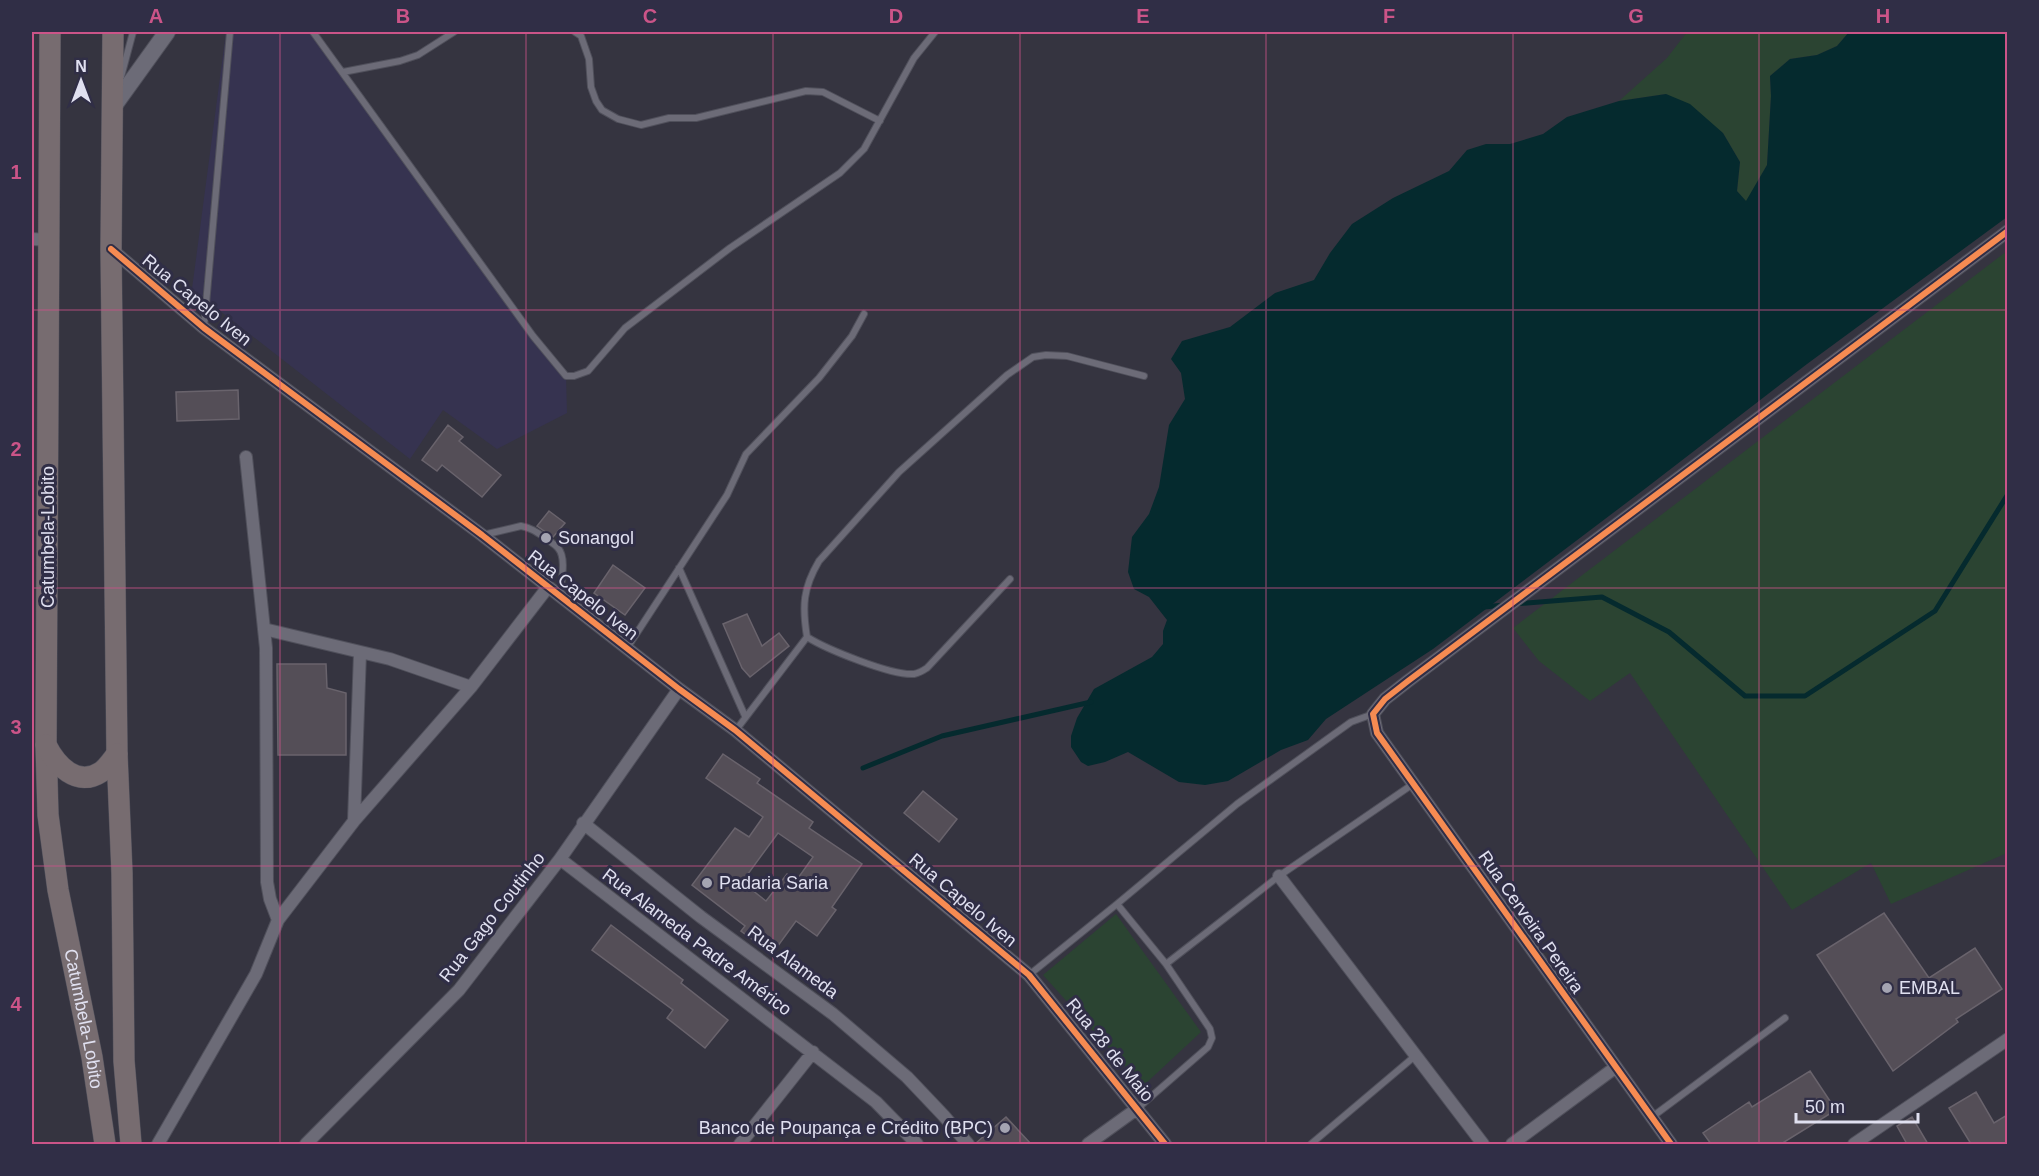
<svg xmlns="http://www.w3.org/2000/svg" width="2039" height="1176" font-family="Arial,sans-serif">
<style>
.built{fill:#363350}
.green{fill:#2b4432}
.water{fill:#052a2e}
.lines{fill:none;stroke-linecap:round;stroke-linejoin:round}
.stream{stroke:#052a2e;stroke-width:5}
.building{fill:#544e57;stroke:#69636c;stroke-width:1.5;fill-rule:evenodd}
.service-casing{stroke:#50505b;stroke-width:8}
.minor-casing{stroke:#50505b;stroke-width:14}
.tertiary-casing{stroke:#50505b;stroke-width:18}
.trunk-casing{stroke:#50505b;stroke-width:22}
.service{stroke:#6c6b77;stroke-width:6}
.minor{stroke:#6c6b77;stroke-width:12}
.tertiary{stroke:#6c6b77;stroke-width:16}
.trunk{stroke:#776c70;stroke-width:21}
.cycleway-casing{stroke:#302e46;stroke-width:10}
.cycleway{stroke:#f68b52;stroke-width:6}
.grid{fill:none;stroke:#cb5488;stroke-width:1.5;stroke-opacity:0.55}
.poi-dot{fill:#a4a4b2;stroke:#302e46;stroke-width:2}
.labels{text-anchor:middle;stroke-width:6;stroke-linejoin:round;paint-order:stroke}
.street-label{font-size:18px;fill:#e0e0f0;stroke:#302e46}
.poi-label{font-size:18px;fill:#e0e0f0;stroke:#302e46;text-anchor:start}
.neatline{fill:none;stroke:#cb5488;stroke-width:2}
.grid-label{font-size:20px;text-anchor:middle;font-weight:bold;fill:#cb5488}
</style>
<rect width="100%" height="100%" fill="#353440"/>
<!-- built -->
<path class="built" d="M 226,32 L 313,32 L 533,336 L 566,376 L 567,413 L 497,449 L 443,410 L 410,459 L 192,289 Z"/>
<!-- green -->
<path class="green" d="M 1687,32 L 1741,33 L 1743,32 L 1849,32 L 1837,46 L 1817,55 L 1790,59 L 1770,76 L 1771,96 L 1767,165 L 1746,202 L 1737,191 L 1740,162 L 1723,133 L 1666,94 L 1619,101 L 1667,58 Z
M 2007,251 L 2007,853 L 1891,904 L 1871,863 L 1792,910 L 1630,673 L 1590,701 L 1539,661 L 1513,628 Z
M 1116,914 L 1201,1032 L 1143,1086 L 1043,975 Z"/>
<!-- water -->
<path class="water" d="M 1849,32 L 2007,32 L 2007,217 L 1807,364 L 1646,488 L 1433,649 L 1326,719 L 1308,740 L 1281,750 L 1228,781 L 1205,785 L 1179,782 L 1128,752 L 1105,762 L 1088,766 L 1081,762 L 1071,747 L 1071,736 L 1077,718 L 1094,689 L 1152,657 L 1163,644 L 1163,631 L 1167,620 L 1149,597 L 1134,589 L 1128,572 L 1132,537 L 1149,514 L 1159,487 L 1169,425 L 1185,399 L 1181,373 L 1171,359 L 1182,341 L 1230,327 L 1275,293 L 1314,280 L 1330,253 L 1352,224 L 1393,198 L 1449,171 L 1467,150 L 1486,144 L 1510,144 L 1543,134 L 1567,117 L 1619,101 L 1666,94 L 1690,104 L 1723,133 L 1740,162 L 1737,191 L 1746,201 L 1767,165 L 1771,96 L 1770,76 L 1790,59 L 1817,55 L 1837,46 Z"/>
<g class="lines">
<!-- stream -->
<path class="stream" d="M 1514,604 L 1602,597 L 1669,632 L 1745,696 L 1805,696 L 1935,611 L 2008,494
M 1484,607 L 1504,605
M 863,768 L 942,736 L 1091,702"/>
</g>
<!-- building -->
<path class="building" d="M 238,390 L 239,419 L 177,421 L 176,392 Z
M 448,425 L 463,437 L 459,441 L 501,475 L 482,497 L 442,465 L 437,471 L 422,460 Z
M 549,511 L 565,523 L 553,537 L 537,526 Z
M 613,565 L 645,588 L 625,615 L 594,593 Z
M 747,614 L 762,646 L 779,633 L 789,646 L 750,677 L 742,668 L 723,624 Z
M 277,664 L 326,664 L 327,688 L 346,693 L 346,755 L 278,755 Z
M 723,754 L 760,779 L 757,783 L 813,822 L 809,828 L 862,864 L 832,907 L 836,910 L 817,936 L 796,921 L 772,954 L 741,931 L 745,926 L 692,885 L 735,828 L 749,837 L 763,817 L 706,778 ZM 778,833 L 813,857 L 796,881 L 787,874 L 766,901 L 742,882 Z
M 923,791 L 957,819 L 939,842 L 904,813 Z
M 1884,913 L 1929,978 L 1975,948 L 2002,989 L 1956,1019 L 1958,1022 L 1893,1071 L 1817,955 Z
M 611,925 L 683,980 L 681,983 L 728,1020 L 705,1048 L 667,1018 L 673,1010 L 592,950 Z
M 1810,1071 L 1836,1110 L 1781,1144 L 1711,1144 L 1703,1133 L 1749,1102 L 1752,1107 Z
M 1976,1092 L 1994,1123 L 2007,1115 L 2007,1144 L 1971,1144 L 1949,1108 Z
M 1006,1117 L 1031,1144 L 976,1144 L 976,1143 Z
M 1912,1117 L 1928,1144 L 1907,1144 L 1897,1126 Z"/>
<g class="lines">
<!-- service casing -->
<g class="service-casing">
<path id="service" d="M 313,32 L 533,336 L 566,376 L 574,376 L 588,371 L 625,328 L 730,248 L 840,173 L 864,149 L 914,58 L 935,32
M 575,32 L 581,36 L 589,59 L 591,87 L 596,101 L 602,110 L 618,119 L 641,125 L 669,118 L 696,118 L 806,91 L 823,92 L 880,121
M 343,72 L 400,61 L 418,55 L 454,32
M 121,77 L 133,32
M 204,327 L 230,32
M 483,535 L 521,526 C 532,528 538,533 547,539 C 550,542 555,544 558,548 C 567,558 561,582 560,595
M 679,568 L 745,716
M 807,637 C 826,649 892,676 914,674 C 919,673 924,670 927,668 L 1010,579
M 627,648 L 727,495 L 746,454 L 819,378 L 852,336 L 864,314
M 736,730 L 807,637 C 802,606 803,588 819,561 L 899,472 L 1007,375 L 1033,357 L 1046,355 L 1067,356 L 1144,376
M 1117,904 L 1166,964 L 1210,1029 L 1212,1038 L 1208,1047 L 1138,1108
M 1166,964 L 1279,876 L 1413,784
M 1029,975 L 1117,904 L 1237,804 L 1351,722 L 1373,714
M 1652,1117 L 1785,1018
M 1311,1144 L 1415,1056"/>
</g>
<!-- minor casing -->
<g class="minor-casing">
<path id="minor" d="M 32,239 L 50,240
M 111,249 L 204,328 L 482,535 L 679,689 L 735,730 L 1029,975 L 1165,1144
M 246,457 L 264,629
M 354,821 L 360,653
M 583,823 L 701,917 L 833,1014 L 907,1077 L 944,1116 L 968,1144
M 560,859 L 876,1102 L 917,1144
M 1279,876 L 1483,1144
M 278,920 L 270,899 L 267,882 L 266,648 L 264,629 L 390,659 L 471,687
M 158,1144 L 256,974 L 278,920 L 354,821 L 471,687 L 548,587
M 306,1144 L 459,990 L 560,859 L 679,689
M 740,1144 L 813,1052
M 1088,1144 L 1138,1108
M 1512,1144 L 1616,1067
M 1671,1144 L 1377,733 L 1373,714 L 1385,699 L 1408,681 L 2008,231
M 1854,1144 L 2008,1039"/>
</g>
<!-- tertiary casing -->
<g class="tertiary-casing">
<path id="tertiary" d="M 113,107 L 167,32"/>
</g>
<!-- trunk casing -->
<g class="trunk-casing">
<g id="trunk">
<path id="s1" d="M 50,32 L 46,744 L 48,815 L 58,890 L 92,1057 L 105,1144"/>
<path d="M 113,32 L 111,249 L 117,754 L 122,873 L 124,1061 L 131,1144"/>
<path d="M 46,745 C 56,765 77,788 101,772 C 107,768 112,760 117,754"/>
</g>
</g>
<!-- service -->
<use href="#service" class="service"/>
<!-- minor -->
<use href="#minor" class="minor"/>
<!-- tertiary -->
<use href="#tertiary" class="tertiary"/>
<!-- trunk -->
<use href="#trunk" class="trunk"/>
<!-- cycleway casing -->
<g class="cycleway-casing">
<path id="cycleway" d="M 111,249 L 204,328 L 482,535 L 679,689 L 735,730 L 1029,975 L 1165,1144
M 1671,1144 L 1377,733 L 1373,714 L 1385,699 L 1408,681 L 2008,231"/>
</g>
<!-- cycleway -->
<use href="#cycleway" class="cycleway"/>
</g>
<!-- grid -->
<path class="grid" d="M 280,32 L 280,1144M 526,32 L 526,1144M 773,32 L 773,1144M 1020,32 L 1020,1144M 1266,32 L 1266,1144M 1513,32 L 1513,1144M 1759,32 L 1759,1144M 32,310 L 2008,310M 32,588 L 2008,588M 32,866 L 2008,866"/>
<!-- markers -->
<g class="poi-dot">
<circle cx="546" cy="538" r="6"/>
<circle cx="707" cy="883" r="6"/>
<circle cx="1887" cy="988" r="6"/>
<circle cx="1005" cy="1128" r="6"/>
</g>
<g class="labels">
<!-- street labels -->
<g class="street-label">
<text transform="translate(197 300) rotate(39)" y="6">Rua Capelo Iven</text>
<text transform="translate(48 537) rotate(-90)" y="6">Catumbela-Lobito</text>
<text transform="translate(583 595) rotate(38)" y="6">Rua Capelo Iven</text>
<text transform="translate(963 900) rotate(40)" y="6">Rua Capelo Iven</text>
<text transform="translate(492 917) rotate(-52)" y="6">Rua Gago Coutinho</text>
<text transform="translate(1531 922) rotate(55)" y="6">Rua Cerveira Pereira</text>
<text transform="translate(697 942) rotate(37)" y="6">Rua Alameda Padre Américo</text>
<text transform="translate(793 962) rotate(37)" y="6">Rua Alameda</text>
<text dy="6" stroke="none"><textPath href="#s1" startOffset="990">Catumbela-Lobito</textPath></text>
<text transform="translate(1110 1050) rotate(51)" y="6">Rua 28 de Maio</text>
</g>
<!-- poi labels -->
<g class="poi-label">
<text x="558" y="544">Sonangol</text>
<text x="719" y="889">Padaria Saria</text>
<text x="1899" y="994">EMBAL</text>
<text x="993" y="1134" text-anchor="end">Banco de Poupança e Crédito (BPC)</text>
</g>
</g>
<!-- border -->
<rect width="2039" height="1176" fill="none" stroke="#302e46" stroke-width="66"/>
<!-- north arrow -->
<g transform="translate(81 81)" stroke="#302e46" stroke-width="4.5" paint-order="stroke">
<path d="M0-4.5L10 22L0 15L-10 22Z" fill="#e0e0f0"/>
<text y="-9" font-size="16" font-weight="bold" text-anchor="middle" fill="#e0e0f0">N</text>
</g>
<!-- scale -->
<path d="M1796 1113v9h122v-9" fill="none" stroke="#e0e0f0" stroke-width="3"/>
<text x="1805" y="1113" font-size="18" fill="#e0e0f0" stroke="#302e46" stroke-width="4.5" paint-order="stroke">50 m</text>
<rect x="33" y="33" width="1973" height="1110" class="neatline"/>
<g class="grid-label">
<text x="156" y="23">A</text>
<text x="403" y="23">B</text>
<text x="650" y="23">C</text>
<text x="896" y="23">D</text>
<text x="1143" y="23">E</text>
<text x="1389" y="23">F</text>
<text x="1636" y="23">G</text>
<text x="1883" y="23">H</text>
<text x="16" y="179">1</text>
<text x="16" y="456">2</text>
<text x="16" y="734">3</text>
<text x="16" y="1011">4</text>
</g>
</svg>
